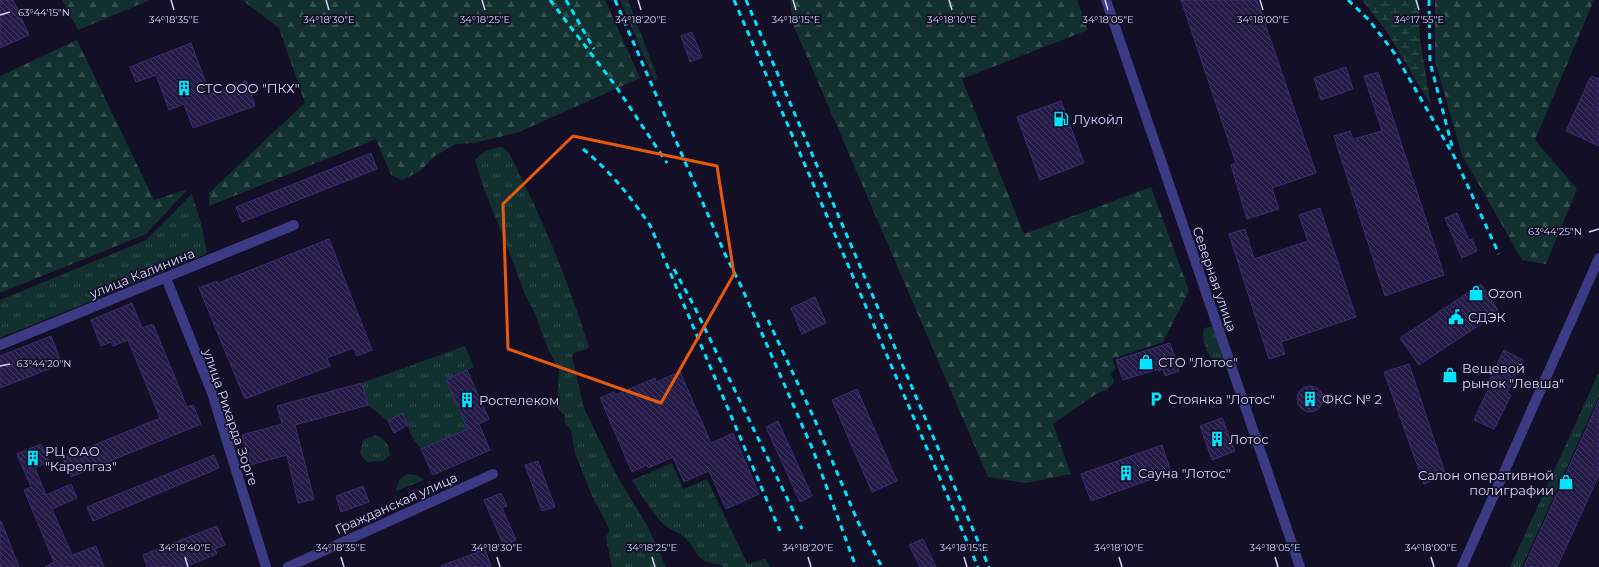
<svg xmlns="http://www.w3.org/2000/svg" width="1599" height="567" font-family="Montserrat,sans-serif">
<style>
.grass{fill:url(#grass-tufts)}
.forest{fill:url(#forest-firs)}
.wetland{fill:url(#wetland-marsh)}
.building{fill:url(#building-back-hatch);stroke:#3b2d73}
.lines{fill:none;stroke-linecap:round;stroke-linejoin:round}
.minor{stroke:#3d3a85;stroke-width:10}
.tertiary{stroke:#3d3a85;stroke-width:10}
.rail{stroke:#00e5ff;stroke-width:3;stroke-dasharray:6 5;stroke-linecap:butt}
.marked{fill:none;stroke:#e8590c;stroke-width:3;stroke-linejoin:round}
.ticks{fill:none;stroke:#d9d4ff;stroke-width:1.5}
.labels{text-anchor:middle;stroke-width:3.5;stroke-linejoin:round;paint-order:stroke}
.poi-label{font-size:13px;fill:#d9d4ff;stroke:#130f26;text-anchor:start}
.street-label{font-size:13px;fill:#d9d4ff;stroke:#130f26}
.ticks-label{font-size:10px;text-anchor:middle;fill:#d9d4ff;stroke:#130f26;stroke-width:3.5;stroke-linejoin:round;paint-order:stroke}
</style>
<defs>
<pattern id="grass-tufts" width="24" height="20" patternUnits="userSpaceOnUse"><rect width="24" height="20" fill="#12302f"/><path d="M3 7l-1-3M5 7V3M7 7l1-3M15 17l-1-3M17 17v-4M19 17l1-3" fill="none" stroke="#344d4e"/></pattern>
<pattern id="forest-firs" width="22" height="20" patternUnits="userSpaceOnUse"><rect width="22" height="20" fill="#12302f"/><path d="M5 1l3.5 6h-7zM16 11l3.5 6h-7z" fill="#344d4e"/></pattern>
<pattern id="wetland-marsh" width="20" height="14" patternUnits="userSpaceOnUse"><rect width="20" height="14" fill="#12302f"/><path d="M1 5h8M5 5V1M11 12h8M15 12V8" fill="none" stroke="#344d4e"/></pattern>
<pattern id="building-back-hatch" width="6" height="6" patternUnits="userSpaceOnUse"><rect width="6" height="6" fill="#241b47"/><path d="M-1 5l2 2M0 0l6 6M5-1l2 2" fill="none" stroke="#433b63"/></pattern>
</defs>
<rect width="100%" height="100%" fill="#130f26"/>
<!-- grass -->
<path class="grass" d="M 620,0 L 628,0 L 658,79 L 654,80 Z
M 502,147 L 509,153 C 541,215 568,280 589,347 L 587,349 L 573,353 L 572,357 L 584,408 L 617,476 L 648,527 L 666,567 L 612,567 L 606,538 L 609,531 L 608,526 L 592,496 L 575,453 L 571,430 L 565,423 L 565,416 L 558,409 L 558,383 L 559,370 L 548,349 L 535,314 L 524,292 L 510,254 L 483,186 L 475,160 C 482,151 491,149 502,147 Z
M 192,194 L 201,223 L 207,252 L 204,255 L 0,338 L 0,300 L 146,240 Z
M 1211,327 C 1219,333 1226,352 1223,363 L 1217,364 C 1207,356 1201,341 1204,328 Z
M 465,346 L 474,367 L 446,380 L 468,429 L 421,449 L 412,437 L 402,413 L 388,421 L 368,405 L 362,383 Z
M 1599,372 L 1599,396 L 1522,567 L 1510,567 Z
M 375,435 C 386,439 389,444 390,455 L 383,461 L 367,462 L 360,454 L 363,440 Z
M 672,463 L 683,489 L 707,479 L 747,563 L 749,564 L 765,558 L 770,567 L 723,567 L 722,565 C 692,562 701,552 683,536 C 678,532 671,530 667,527 C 656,519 639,492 632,480 Z
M 407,474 L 417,475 L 424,480 L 396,491 L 399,480 Z"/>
<!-- forest -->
<path class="forest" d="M 62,0 L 150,0 L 78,30 Z
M 242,0 L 605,0 L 640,78 L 519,132 L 474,143 L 456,144 L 435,156 L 420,171 L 402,180 L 391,175 L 376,139 L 209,206 L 209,193 L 305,103 L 279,28 Z
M 790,0 L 1077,0 L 1088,30 L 962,79 L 1024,234 L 1151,187 L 1189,291 L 1163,342 L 1112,359 L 1116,368 L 1111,373 L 1114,382 L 1108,389 L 1096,394 L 1053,424 L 1071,474 L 1026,483 L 988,477 L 793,24 Z
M 1435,0 L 1594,0 L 1535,140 L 1577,189 L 1546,264 L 1522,260 L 1462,155 L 1435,61 Z
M 77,40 L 154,200 L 188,189 L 146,234 L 0,293 L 0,76 Z"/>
<!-- wetland -->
<path class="wetland" d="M 1362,0 L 1419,0 L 1420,39 L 1431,105 L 1387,32 Z"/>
<!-- building -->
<path class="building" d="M 0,0 L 13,0 L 29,35 L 0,48 Z
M 1181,0 L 1257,0 L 1316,173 L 1272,188 L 1279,209 L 1247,219 L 1231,165 L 1236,163 Z
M 692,32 L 702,57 L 690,62 L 681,36 Z
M 191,43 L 210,94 L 246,81 L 255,106 L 193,128 L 184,104 L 169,110 L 156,75 L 136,82 L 130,67 Z
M 1346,67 L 1353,89 L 1321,100 L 1314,78 Z
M 1378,72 L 1444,275 L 1385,296 L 1334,136 L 1350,131 L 1353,139 L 1382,131 L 1364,76 Z
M 1591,76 L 1599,79 L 1599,146 L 1566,131 Z
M 1061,101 L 1084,163 L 1040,180 L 1017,117 Z
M 371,153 L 377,169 L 242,222 L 236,207 Z
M 1320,208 L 1356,317 L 1281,342 L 1285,354 L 1269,359 L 1229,234 L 1245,229 L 1254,259 L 1308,241 L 1299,215 Z
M 1457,213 L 1469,240 L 1472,239 L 1477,251 L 1462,258 L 1445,218 Z
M 329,239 L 372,350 L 357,356 L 353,348 L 327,358 L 330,366 L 245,399 L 199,288 L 217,281 L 218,283 Z
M 1481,284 L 1499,312 L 1419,365 L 1400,338 Z
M 815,297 L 826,323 L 802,334 L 791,308 Z
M 132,303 L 142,328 L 153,324 L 187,407 L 193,405 L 201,424 L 71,477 L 63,458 L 160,418 L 128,340 L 113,346 L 111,342 L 101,346 L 91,320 Z
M 51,336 L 62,364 L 0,388 L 0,356 Z
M 1170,343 L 1179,371 L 1165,376 L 1163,369 L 1159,371 L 1159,369 L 1123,380 L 1116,360 Z
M 1504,350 L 1523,360 L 1507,393 L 1511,395 L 1494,429 L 1474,420 L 1490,385 L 1488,383 Z
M 1409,364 L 1446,476 L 1424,484 L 1384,372 Z
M 467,370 L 489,419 L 479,424 L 490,450 L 433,475 L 421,449 L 468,429 L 446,380 Z
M 680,372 L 711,443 L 733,433 L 759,494 L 726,509 L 709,471 L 684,482 L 673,457 L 648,468 L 647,465 L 632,472 L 600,398 L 614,392 L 615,395 L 655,378 L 656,382 Z
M 362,383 L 368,405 L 295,425 L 314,499 L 298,503 L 287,455 L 250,465 L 242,435 L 282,424 L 277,406 Z
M1297 399a13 13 0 1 1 26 0a13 13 0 1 1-26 0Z
M 857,389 L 897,481 L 872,492 L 832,400 Z
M 1599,400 L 1599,475 L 1557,567 L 1524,567 Z
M 402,413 L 408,425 L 394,433 L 388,421 Z
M 1222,418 L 1235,451 L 1212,460 L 1200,426 Z
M 778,421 L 812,496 L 800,502 L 766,427 Z
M 41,444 L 49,462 L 35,468 L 46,495 L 71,484 L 77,498 L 52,509 L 72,555 L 96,546 L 104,567 L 45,567 L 54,562 L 24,490 L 31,487 L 17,454 Z
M 1162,445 L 1171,472 L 1091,501 L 1081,474 Z
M 214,455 L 219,468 L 93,521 L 87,507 Z
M 538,461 L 555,507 L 542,511 L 525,465 Z
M 363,486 L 369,502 L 341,512 L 336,496 Z
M 501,493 L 507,506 L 502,508 L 516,540 L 504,546 L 484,500 Z
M 0,521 L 1,521 L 19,567 L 0,567 Z
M 217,526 L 225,545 L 215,549 L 217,554 L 185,567 L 147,567 L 143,555 Z
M 923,539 L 936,567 L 920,567 L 909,545 Z
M 485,549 L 491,567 L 441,567 L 441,566 Z"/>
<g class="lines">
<!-- minor -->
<path class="minor" d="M 166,278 L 212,393 L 266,567
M 0,345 L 294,225
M 288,567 L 493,474"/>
<!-- tertiary -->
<path class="tertiary" d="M 1106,0 L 1300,567
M 1462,567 L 1599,258"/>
<!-- rail -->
<path class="rail" d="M 550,0 L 615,85 L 667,163
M 566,0 L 594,49
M 615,0 L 725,254 L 742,288 L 813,450 L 856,567
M 734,0 L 978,567
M 746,0 L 989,567
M 1348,0 L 1369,20 L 1395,54 L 1455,158 L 1499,254
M 1429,0 L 1430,62 L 1452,146
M 583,149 C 613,174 628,194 650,225 L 780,531
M 674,269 L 694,306 L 802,529
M 768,320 L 814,418 L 858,522 L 882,567"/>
</g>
<!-- marked area -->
<path class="marked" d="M 573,136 L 717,166 L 734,274 L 661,403 L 508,349 L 503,204 Z"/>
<!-- ticks -->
<path class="ticks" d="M 171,0 L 174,10M 326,0 L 329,10M 482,0 L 485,10M 638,0 L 641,10M 793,0 L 796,10M 949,0 L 952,10M 1105,0 L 1108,10M 1260,0 L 1263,10M 1416,0 L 1419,10M 0,15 L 10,12M 1589,232 L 1599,229M 0,366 L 10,364M 185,557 L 188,567M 341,557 L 344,567M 497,557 L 500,567M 652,557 L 655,567M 808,557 L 811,567M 964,557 L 967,567M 1119,557 L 1122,567M 1275,557 L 1278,567M 1431,557 L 1434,567"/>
<!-- icons -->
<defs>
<g id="building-bare" transform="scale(1.2)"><path d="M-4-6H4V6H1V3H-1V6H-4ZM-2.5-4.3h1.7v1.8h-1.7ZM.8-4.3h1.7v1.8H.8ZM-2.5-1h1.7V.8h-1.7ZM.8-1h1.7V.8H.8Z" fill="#00e5ff" stroke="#130f26" stroke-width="2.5" paint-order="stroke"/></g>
<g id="fuel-bare" transform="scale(1.2)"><path d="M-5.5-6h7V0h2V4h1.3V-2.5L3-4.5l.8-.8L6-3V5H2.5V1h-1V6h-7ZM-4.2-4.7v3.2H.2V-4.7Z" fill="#00e5ff" stroke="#130f26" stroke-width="2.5" paint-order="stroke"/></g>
<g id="shop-bare" transform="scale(1.2)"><path d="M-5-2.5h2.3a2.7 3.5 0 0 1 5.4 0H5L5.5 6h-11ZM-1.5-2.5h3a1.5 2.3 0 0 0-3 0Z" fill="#00e5ff" stroke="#130f26" stroke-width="2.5" paint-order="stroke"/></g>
<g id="civic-bare" transform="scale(1.2)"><path d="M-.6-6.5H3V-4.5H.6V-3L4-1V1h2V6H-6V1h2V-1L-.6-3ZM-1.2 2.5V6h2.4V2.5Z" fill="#00e5ff" stroke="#130f26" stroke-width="2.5" paint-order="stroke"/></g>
<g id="parking-bare" transform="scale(1.2)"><path d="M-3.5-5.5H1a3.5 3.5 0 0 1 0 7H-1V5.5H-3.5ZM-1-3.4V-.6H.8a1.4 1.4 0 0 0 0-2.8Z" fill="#00e5ff" stroke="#130f26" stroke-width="2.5" paint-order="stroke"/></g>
</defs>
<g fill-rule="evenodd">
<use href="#building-bare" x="184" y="88"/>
<use href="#fuel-bare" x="1061" y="119"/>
<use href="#shop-bare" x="1476" y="293"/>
<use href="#civic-bare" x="1456" y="317"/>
<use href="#shop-bare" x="1146" y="362"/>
<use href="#shop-bare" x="1450" y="375"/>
<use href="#parking-bare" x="1156" y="399"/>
<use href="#building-bare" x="1310" y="399"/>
<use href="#building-bare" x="467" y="400"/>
<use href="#building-bare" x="1217" y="439"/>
<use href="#building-bare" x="33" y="458"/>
<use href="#building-bare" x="1126" y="473"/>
<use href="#shop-bare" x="1566" y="482"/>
</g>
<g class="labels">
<!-- poi labels -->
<g class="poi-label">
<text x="196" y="93">СТС ООО "ПКХ"</text>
<text x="1073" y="124">Лукойл</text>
<text x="1488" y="298">Ozon</text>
<text x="1468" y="322">СДЭК</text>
<text x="1158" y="367">СТО "Лотос"</text>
<text x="1462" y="373">Вещевой<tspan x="1462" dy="15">рынок "Левша"</tspan></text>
<text x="1168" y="404">Стоянка "Лотос"</text>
<text x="1322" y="404">ФКС № 2</text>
<text x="479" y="405">Ростелеком</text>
<text x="1229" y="444">Лотос</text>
<text x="45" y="456">РЦ ОАО<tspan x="45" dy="15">"Карелгаз"</tspan></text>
<text x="1138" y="478">Сауна "Лотос"</text>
<text x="1554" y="480" text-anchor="end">Салон оперативной<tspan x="1554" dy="15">полиграфии</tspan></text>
</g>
<!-- street labels -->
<g class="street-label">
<text transform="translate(142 273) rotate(-22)" y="5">улица Калинина</text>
<text transform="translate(1215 279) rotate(71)" y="5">Северная улица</text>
<text transform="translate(231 417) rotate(71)" y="5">улица Рихарда Зорге</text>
<text transform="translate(396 503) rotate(-24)" y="5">Гражданская улица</text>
</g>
</g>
<g class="ticks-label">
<text x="44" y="16">63°44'15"N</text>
<text x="174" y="23">34°18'35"E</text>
<text x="329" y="23">34°18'30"E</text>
<text x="485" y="23">34°18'25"E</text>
<text x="641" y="23">34°18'20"E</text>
<text x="796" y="23">34°18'15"E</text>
<text x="952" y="23">34°18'10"E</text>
<text x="1108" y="23">34°18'05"E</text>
<text x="1263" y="23">34°18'00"E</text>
<text x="1419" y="23">34°17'55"E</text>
<text x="1555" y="235">63°44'25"N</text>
<text x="44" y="367">63°44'20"N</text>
<text x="185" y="551">34°18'40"E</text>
<text x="341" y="551">34°18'35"E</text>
<text x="497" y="551">34°18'30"E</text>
<text x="652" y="551">34°18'25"E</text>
<text x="808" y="551">34°18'20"E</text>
<text x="964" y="551">34°18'15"E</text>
<text x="1119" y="551">34°18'10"E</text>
<text x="1275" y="551">34°18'05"E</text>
<text x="1431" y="551">34°18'00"E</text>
</g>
</svg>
